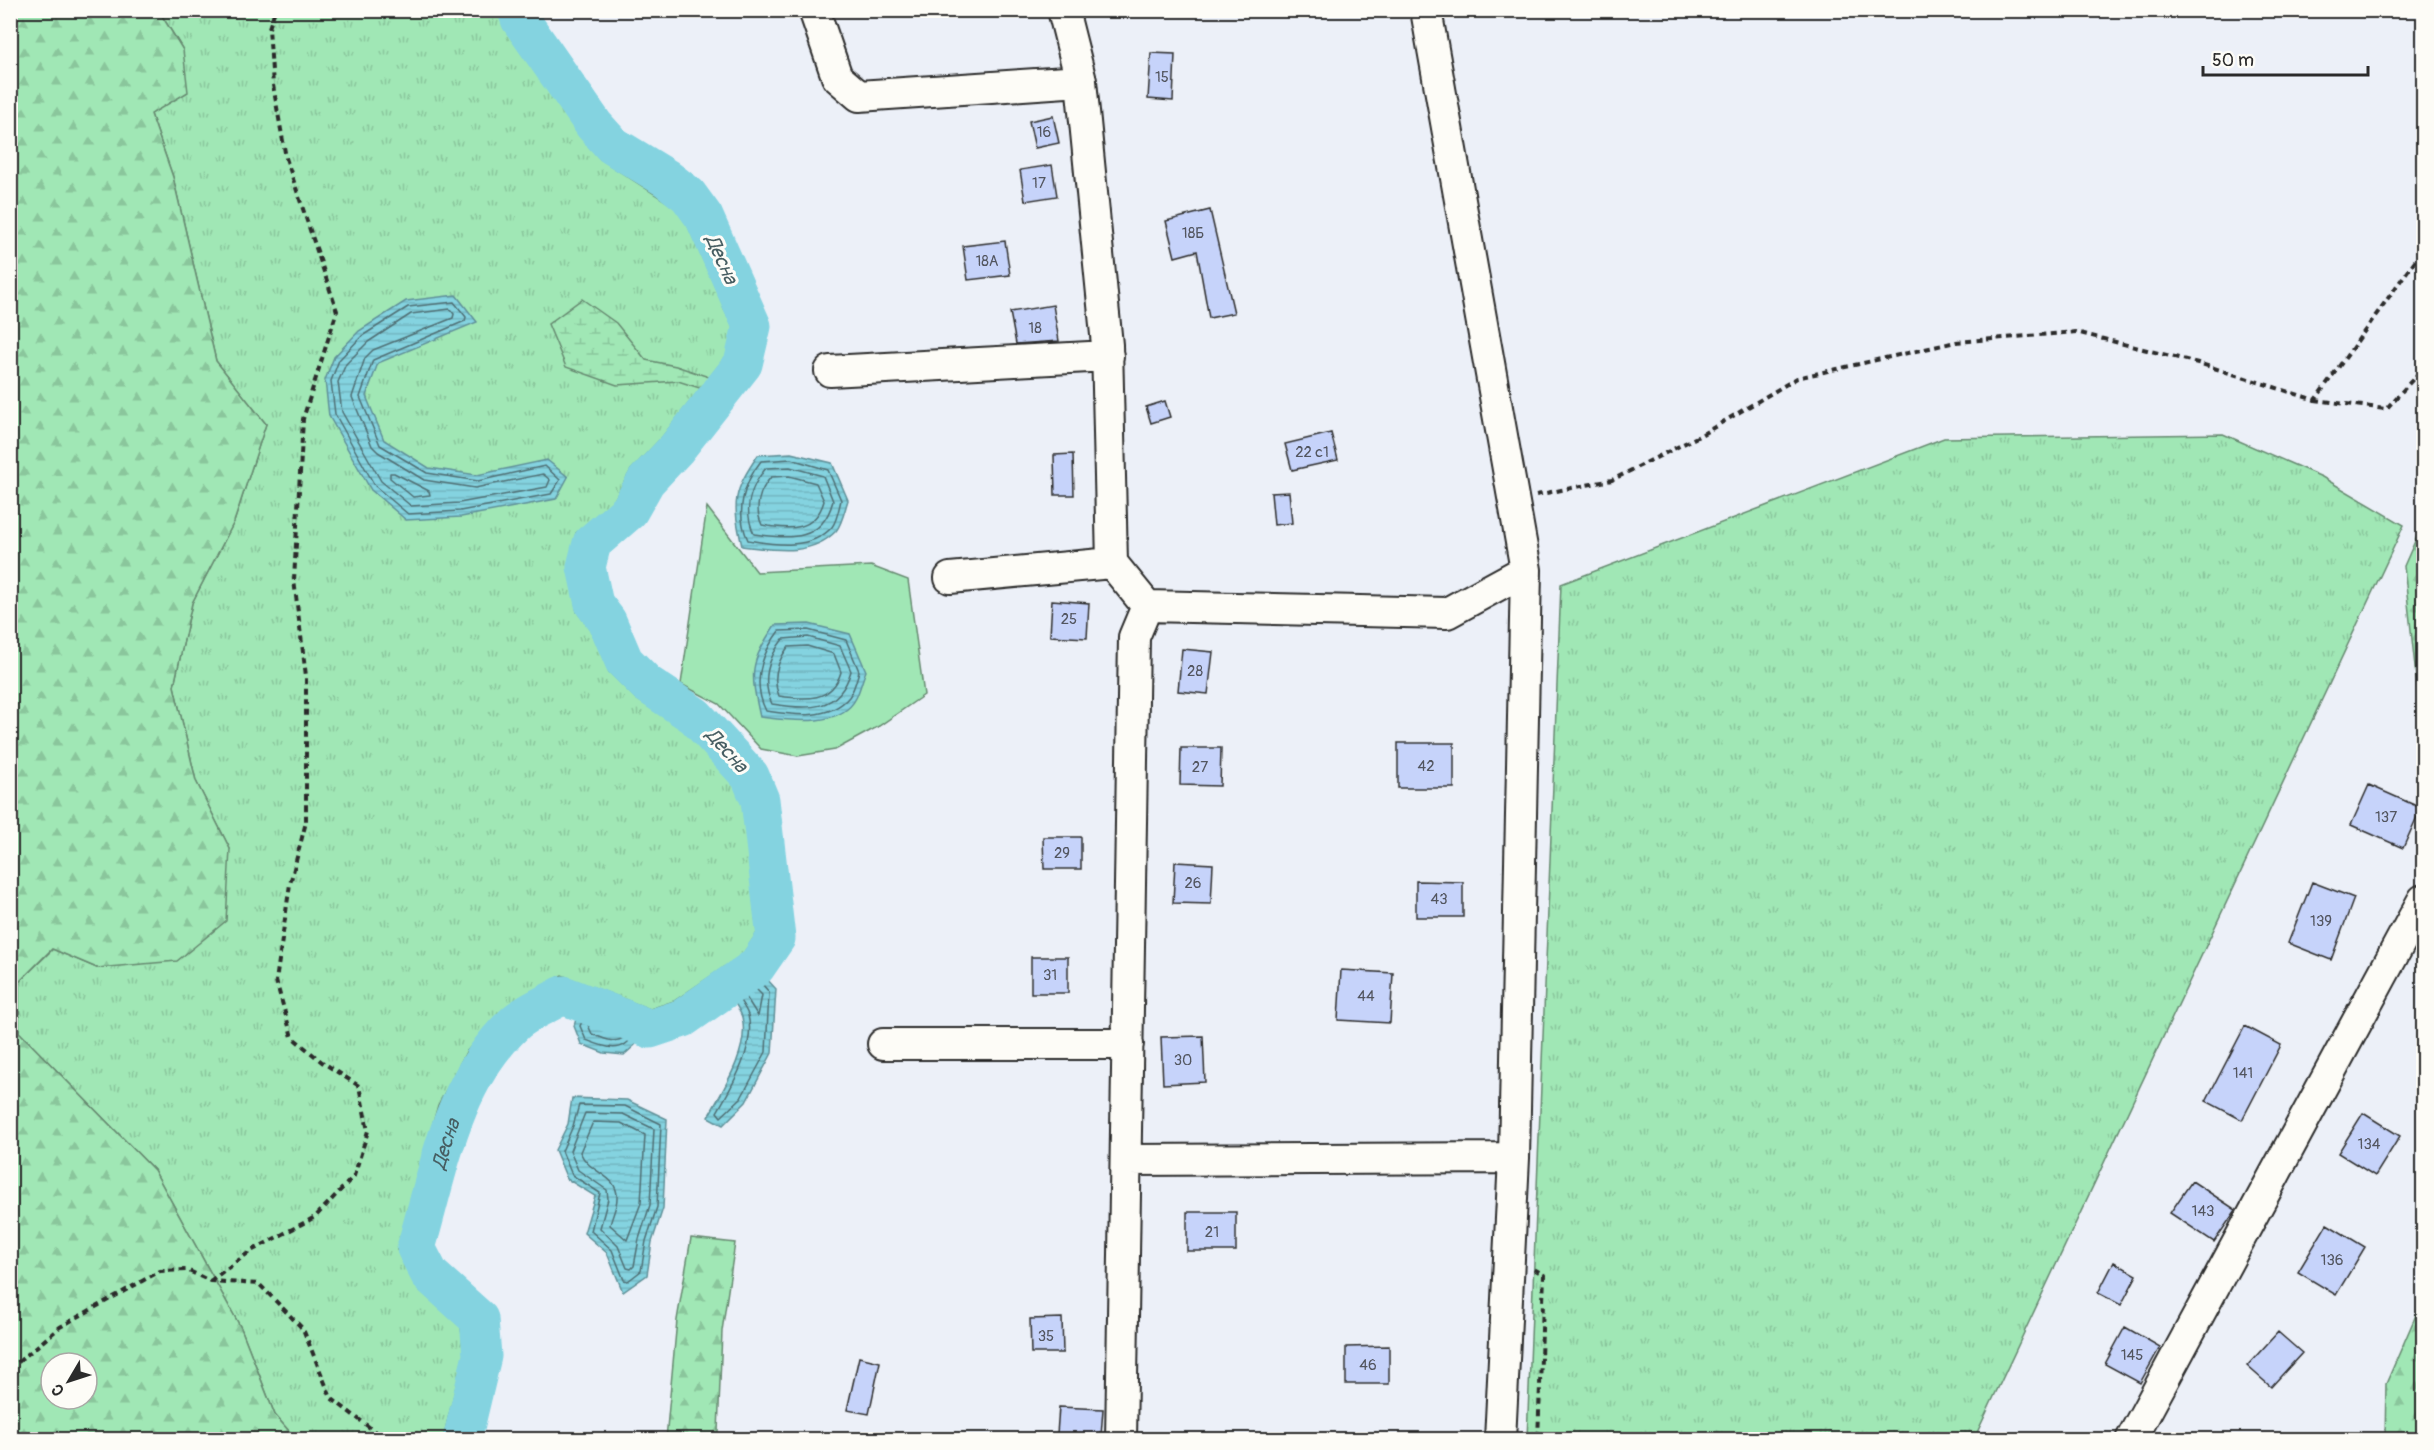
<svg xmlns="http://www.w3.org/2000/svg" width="2434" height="1450" font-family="Pangolin,sans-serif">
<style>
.grass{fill:url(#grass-tufts);stroke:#668970;stroke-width:1.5}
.forest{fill:url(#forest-firs);stroke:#668970;stroke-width:1.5;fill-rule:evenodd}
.wetland{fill:url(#wetland-marsh);stroke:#668970;stroke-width:1.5}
.park{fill:#a0e7b5;stroke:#668970;stroke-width:1.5}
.water{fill:url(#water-rules);stroke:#609098;stroke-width:1.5}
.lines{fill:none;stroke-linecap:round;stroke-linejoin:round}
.shore{stroke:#4f6e73;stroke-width:1.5}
.river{stroke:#84d3e0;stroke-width:39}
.building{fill:#c6d3fa;stroke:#2b2b2b;stroke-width:1.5}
.minor-casing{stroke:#2b2b2b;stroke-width:34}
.path{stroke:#2b2b2b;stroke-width:4;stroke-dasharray:6 4.5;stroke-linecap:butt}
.minor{stroke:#fdfcf7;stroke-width:30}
.labels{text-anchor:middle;stroke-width:6;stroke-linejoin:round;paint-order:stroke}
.number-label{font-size:15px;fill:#52555f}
.water-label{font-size:20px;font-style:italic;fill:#465d61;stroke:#fdfcf7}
</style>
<defs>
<pattern id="grass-tufts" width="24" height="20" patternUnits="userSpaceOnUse" patternTransform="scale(1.5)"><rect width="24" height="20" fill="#a0e7b5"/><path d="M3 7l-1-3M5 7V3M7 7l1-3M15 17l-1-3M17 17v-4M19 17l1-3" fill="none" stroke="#8ac69c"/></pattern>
<pattern id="forest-firs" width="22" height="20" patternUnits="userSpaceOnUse" patternTransform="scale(1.5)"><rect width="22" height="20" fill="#a0e7b5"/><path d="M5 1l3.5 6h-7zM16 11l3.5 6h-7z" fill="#8ac69c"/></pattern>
<pattern id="wetland-marsh" width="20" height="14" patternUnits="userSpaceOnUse" patternTransform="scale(1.5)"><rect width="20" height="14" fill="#a0e7b5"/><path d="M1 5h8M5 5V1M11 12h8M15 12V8" fill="none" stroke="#8ac69c"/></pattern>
<pattern id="water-rules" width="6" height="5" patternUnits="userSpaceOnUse" patternTransform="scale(1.5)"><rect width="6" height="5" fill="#84d3e0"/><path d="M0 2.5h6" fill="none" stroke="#72b5c0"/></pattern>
</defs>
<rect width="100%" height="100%" fill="#ecf0f8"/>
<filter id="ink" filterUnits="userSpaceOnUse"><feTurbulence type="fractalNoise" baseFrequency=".0167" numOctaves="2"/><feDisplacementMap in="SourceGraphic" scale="12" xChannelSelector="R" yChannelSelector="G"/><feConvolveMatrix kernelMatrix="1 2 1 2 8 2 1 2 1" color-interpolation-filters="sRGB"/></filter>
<g filter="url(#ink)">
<!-- grass -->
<path class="grass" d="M 159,11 L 498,11 L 504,28 L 580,136 L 600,159 L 675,207 L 688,226 L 733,328 L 727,355 L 662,437 L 631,470 L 614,500 L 576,533 L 568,566 L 577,612 L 591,630 L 609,672 L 636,699 L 684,729 L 735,786 L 743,804 L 757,933 L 743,954 L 674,1001 L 650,1009 L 562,975 L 505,1008 L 466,1052 L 438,1105 L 397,1250 L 416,1287 L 461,1327 L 464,1354 L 443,1439 L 296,1439 L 275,1415 L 241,1328 L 154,1170 L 19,1032 L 19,982 L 53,949 L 97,968 L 230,849 L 196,781 L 174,686 L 192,603 L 234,522 L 266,424 L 216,361 L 173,177 L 151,114 L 183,50 Z
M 2223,434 L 2322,477 L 2404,525 L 1974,1439 L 1527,1439 L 1561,584 L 1944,438 Z"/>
<!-- forest -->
<path class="forest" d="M 10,11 L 159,11 L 183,50 L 188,92 L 151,114 L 173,177 L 216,361 L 266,424 L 234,522 L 192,603 L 174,686 L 196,781 L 230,849 L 226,921 L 177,961 L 97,968 L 52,949 L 19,982 L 19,1032 L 154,1170 L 241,1328 L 275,1415 L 296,1439 L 11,1439 ZM 51,1363 L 87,1363 L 87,1399 L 51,1399 Z
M 2423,523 L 2423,740 L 2404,566 Z
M 691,1238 L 735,1243 L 722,1331 L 718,1432 L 722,1439 L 666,1439 L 677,1320 Z
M 2423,1299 L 2423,1439 L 2385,1439 L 2386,1384 Z"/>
<!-- wetland -->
<path class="wetland" d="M 582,299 L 616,323 L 646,360 L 676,366 L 727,383 L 718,394 L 678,381 L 617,385 L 566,367 L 548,324 Z"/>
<!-- park -->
<path class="park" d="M 707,507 L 757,572 L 871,566 L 908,580 L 924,695 L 879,726 L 835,750 L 798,756 L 761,749 L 719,704 L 681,684 Z"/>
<!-- water -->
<path class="water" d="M 456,295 L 477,322 L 378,363 L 366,396 L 384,440 L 429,468 L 477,475 L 547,460 L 568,477 L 556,499 L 461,517 L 406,520 L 371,490 L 329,416 L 325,380 L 334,357 L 359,331 L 406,301 Z
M 791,453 L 832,463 L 848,500 C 845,509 842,524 836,531 C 811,557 775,550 742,546 C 732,502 733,492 758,455 Z
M 809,624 L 850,634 L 866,671 C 862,680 860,690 856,698 C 841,729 787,720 760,717 C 750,672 749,664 775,625 Z
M 756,967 L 776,989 L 772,1053 L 746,1102 L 723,1125 L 708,1117 C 723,1090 750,1049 742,1017 C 739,1007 730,996 725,988 Z
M 581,1002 L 645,1027 L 635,1045 L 624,1055 L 604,1053 L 581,1044 L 574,1026 Z
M 572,1098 L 627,1100 L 667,1119 L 663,1208 L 652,1242 L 647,1275 L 623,1292 L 607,1253 L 584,1233 L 595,1196 L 567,1179 L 555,1150 L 568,1124 Z"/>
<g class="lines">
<!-- shore -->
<path class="shore" d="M 454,302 L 466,317 L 465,321 L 373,360 L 360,397 L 380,445 L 427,473 L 478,481 L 545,466 L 560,480 L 551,494 L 460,511 L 408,514 L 375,486 L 335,414 L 331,381 L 339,360 L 362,336 L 408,307 Z
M 450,309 L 454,314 L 453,318 L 373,350 L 365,358 L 352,397 L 372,446 L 378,452 L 424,480 L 475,488 L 543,474 L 550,480 L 547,487 L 459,503 L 411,506 L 381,481 L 342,412 L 338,382 L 346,364 L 368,342 L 411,314 Z
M 791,459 L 828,470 L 841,500 C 839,508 837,521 832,527 C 812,550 775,545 748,540 C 735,512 743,484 761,461 Z
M 790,467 L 823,476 L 833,501 C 822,542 791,539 754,534 C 743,510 750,487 766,468 Z
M 390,473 L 394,473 L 429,491 L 430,495 L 413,497 L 390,478 Z
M 789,476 L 816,483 L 824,501 C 815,532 789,530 762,525 C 754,508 759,491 771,477 Z
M 808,630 L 846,640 L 859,671 C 857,678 854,691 849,697 C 829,721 793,715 766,711 C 752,683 761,655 779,631 Z
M 808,637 L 840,646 L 851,671 C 839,712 808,710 772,704 C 761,681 768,658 783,639 Z
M 807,646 L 834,654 L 841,672 C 832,702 806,700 779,696 C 772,679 777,662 788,647 Z
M 755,976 L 769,992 L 766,1052 L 741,1098 L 721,1117 L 717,1112 C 732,1086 756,1047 748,1015 C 745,1006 737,998 734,990 Z
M 753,986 L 762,995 L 758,1016 L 744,994 Z
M 587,1011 L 634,1029 L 635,1033 C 623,1055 606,1048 586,1040 L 580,1026 Z
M 593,1021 L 622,1033 L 624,1037 C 615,1045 602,1038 592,1034 L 588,1025 Z
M 579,1105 L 625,1106 L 661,1124 L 657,1207 L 646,1241 L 641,1271 L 628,1281 L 624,1280 L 612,1250 L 591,1231 L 600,1193 L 572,1175 L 562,1151 L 573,1126 Z
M 585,1113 L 623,1114 L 654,1129 L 650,1205 L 639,1239 L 634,1266 L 631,1269 L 627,1268 L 618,1246 L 600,1228 L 608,1199 L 607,1190 L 578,1170 L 570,1151 Z
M 593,1122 L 621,1123 L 645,1135 L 641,1203 L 627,1240 L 610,1225 C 612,1216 617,1207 617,1198 C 618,1174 589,1174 580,1152 Z"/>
<!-- river -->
<path class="river" id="s1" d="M 462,1440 L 482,1356 L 479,1319 L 430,1275 L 416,1248 C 439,1169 452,1082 515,1023 C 528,1011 548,1004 563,995 L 650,1029 L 683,1018 L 756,967 L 776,938 L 760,800 L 750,776 L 695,716 L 647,684 L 624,661 L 607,621 L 594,604 L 586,567 L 592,543 L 629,511 L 646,481 L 676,449 L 743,364 L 752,326 L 704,217 L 688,195 L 666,178 L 612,145 L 594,125 L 520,19 L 517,10"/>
</g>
<!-- building -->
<path class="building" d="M 1151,53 L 1175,54 L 1173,101 L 1148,99 Z
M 1053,116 L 1059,143 L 1035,148 L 1029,121 Z
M 1052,165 L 1057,196 L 1025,201 L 1020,170 Z
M 1210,210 L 1234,313 L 1209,318 L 1197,251 L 1175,257 L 1166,221 Z
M 1005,241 L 1010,275 L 968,280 L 963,246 Z
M 1053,305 L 1059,341 L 1016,344 L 1010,312 Z
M 1165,401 L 1170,417 L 1151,423 L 1146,407 Z
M 1331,433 L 1338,460 L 1292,470 L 1285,444 Z
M 1073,454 L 1074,495 L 1055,495 L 1054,455 Z
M 1289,492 L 1292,523 L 1274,525 L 1271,493 Z
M 1052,600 L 1089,603 L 1087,638 L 1050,636 Z
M 1182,649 L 1213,652 L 1208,694 L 1178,691 Z
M 1398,743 L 1454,743 L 1454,788 L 1398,788 Z
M 1181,748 L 1221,748 L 1220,786 L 1180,785 Z
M 2369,785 L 2421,808 L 2403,848 L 2351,825 Z
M 1043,837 L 1081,837 L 1081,869 L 1044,869 Z
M 1175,862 L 1213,864 L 1211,904 L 1173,903 Z
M 1416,881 L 1463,882 L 1463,917 L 1416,917 Z
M 2312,882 L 2354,898 L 2331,960 L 2288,943 Z
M 1031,957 L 1068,957 L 1068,993 L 1031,993 Z
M 1341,970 L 1393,973 L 1390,1023 L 1338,1020 Z
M 2245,1026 L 2281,1045 L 2242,1120 L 2206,1101 Z
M 1203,1036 L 1205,1082 L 1163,1084 L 1161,1037 Z
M 2363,1113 L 2400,1136 L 2375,1176 L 2338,1153 Z
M 2192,1181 L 2236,1210 L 2214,1242 L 2170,1213 Z
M 1187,1212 L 1236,1212 L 1236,1251 L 1187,1251 Z
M 2327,1224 L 2365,1247 L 2336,1295 L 2298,1272 Z
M 2114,1262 L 2137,1275 L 2121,1305 L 2098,1293 Z
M 1062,1318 L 1063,1353 L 1031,1353 L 1030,1319 Z
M 2125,1327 L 2160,1347 L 2140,1383 L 2105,1364 Z
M 2278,1332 L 2302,1353 L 2271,1387 L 2247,1366 Z
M 1389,1346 L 1389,1384 L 1346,1384 L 1346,1347 Z
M 859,1357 L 880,1362 L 869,1414 L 847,1410 Z
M 1059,1407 L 1103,1409 L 1101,1436 L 1057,1434 Z"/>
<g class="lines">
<!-- minor casing -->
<g class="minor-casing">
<path id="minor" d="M 814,10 L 837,77 L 859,96 L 1081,81
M 1063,10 L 1081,81 L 1107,345 L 1112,563 L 1147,606 L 1134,637 L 1121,1440
M 1426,10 L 1526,570 L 1514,1158 L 1500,1440
M 830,371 L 1108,356
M 950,578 L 1112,563
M 1147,606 L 1447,613 L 1526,570
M 883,1044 L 1128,1044
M 1126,1160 L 1514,1158
M 2131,1440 L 2423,900"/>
</g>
<!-- path -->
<path class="path" d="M 2315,400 L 2386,409 L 2424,367
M 1536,495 L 1612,480 L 1701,435 L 1797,378 L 1956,342 L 2076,332 L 2198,363 L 2315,400 L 2424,248
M 1534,1269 L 1544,1275 L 1538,1440
M 210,1281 L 251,1251 L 315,1217 L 354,1176 L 368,1131 L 359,1086 L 322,1062 L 292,1037 L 276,981 L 290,884 L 306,822 L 306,676 L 294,580 L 303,419 L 337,311 L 286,158 L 273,85 L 269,28 L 275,10
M 10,1369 L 60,1327 L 160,1271 L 187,1270 L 210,1281 L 259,1284 L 303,1329 L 331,1398 L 386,1440"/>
<!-- minor -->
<use href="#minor" class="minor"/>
</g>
</g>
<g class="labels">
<!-- number labels -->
<g class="number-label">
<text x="1162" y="82">15</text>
<text x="1044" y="137">16</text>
<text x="1039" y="188">17</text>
<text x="1193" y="238">18Б</text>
<text x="987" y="266">18А</text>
<text x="1035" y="333">18</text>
<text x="1312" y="457">22 с1</text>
<text x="1069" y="624">25</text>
<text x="1195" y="676">28</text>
<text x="1426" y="771">42</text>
<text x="1200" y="772">27</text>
<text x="2386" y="822">137</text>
<text x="1062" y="858">29</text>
<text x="1193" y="888">26</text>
<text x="1439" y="904">43</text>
<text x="2321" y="926">139</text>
<text x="1050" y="980">31</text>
<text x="1366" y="1001">44</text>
<text x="1183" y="1065">30</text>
<text x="2243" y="1078">141</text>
<text x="2369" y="1149">134</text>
<text x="2203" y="1216">143</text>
<text x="1212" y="1237">21</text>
<text x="2332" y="1265">136</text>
<text x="1046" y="1341">35</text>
<text x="2132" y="1360">145</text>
<text x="1368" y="1370">46</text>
</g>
<!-- water labels -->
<g class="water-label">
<text transform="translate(722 259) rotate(66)" y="7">Десна</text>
<text transform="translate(727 750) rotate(48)" y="7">Десна</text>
<text dy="7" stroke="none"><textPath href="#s1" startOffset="328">Десна</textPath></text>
</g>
</g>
<!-- margin -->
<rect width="2434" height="1450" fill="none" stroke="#fdfcf7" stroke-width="36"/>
<rect x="18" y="18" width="2398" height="1414" fill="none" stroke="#2b2b2b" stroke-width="2" filter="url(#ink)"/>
<!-- north arrow -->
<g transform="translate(69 1381) rotate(231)"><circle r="28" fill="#fdfcf7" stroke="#a9a8a5" stroke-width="1.5"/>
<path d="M0-4.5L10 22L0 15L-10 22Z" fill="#2b2b2b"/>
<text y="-9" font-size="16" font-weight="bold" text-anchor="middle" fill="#2b2b2b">С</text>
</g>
<!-- scale -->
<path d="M2203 66v9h165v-9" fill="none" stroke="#2b2b2b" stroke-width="3"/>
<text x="2212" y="66" font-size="18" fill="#2b2b2b" stroke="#fdfcf7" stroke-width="4.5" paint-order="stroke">50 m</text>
</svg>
